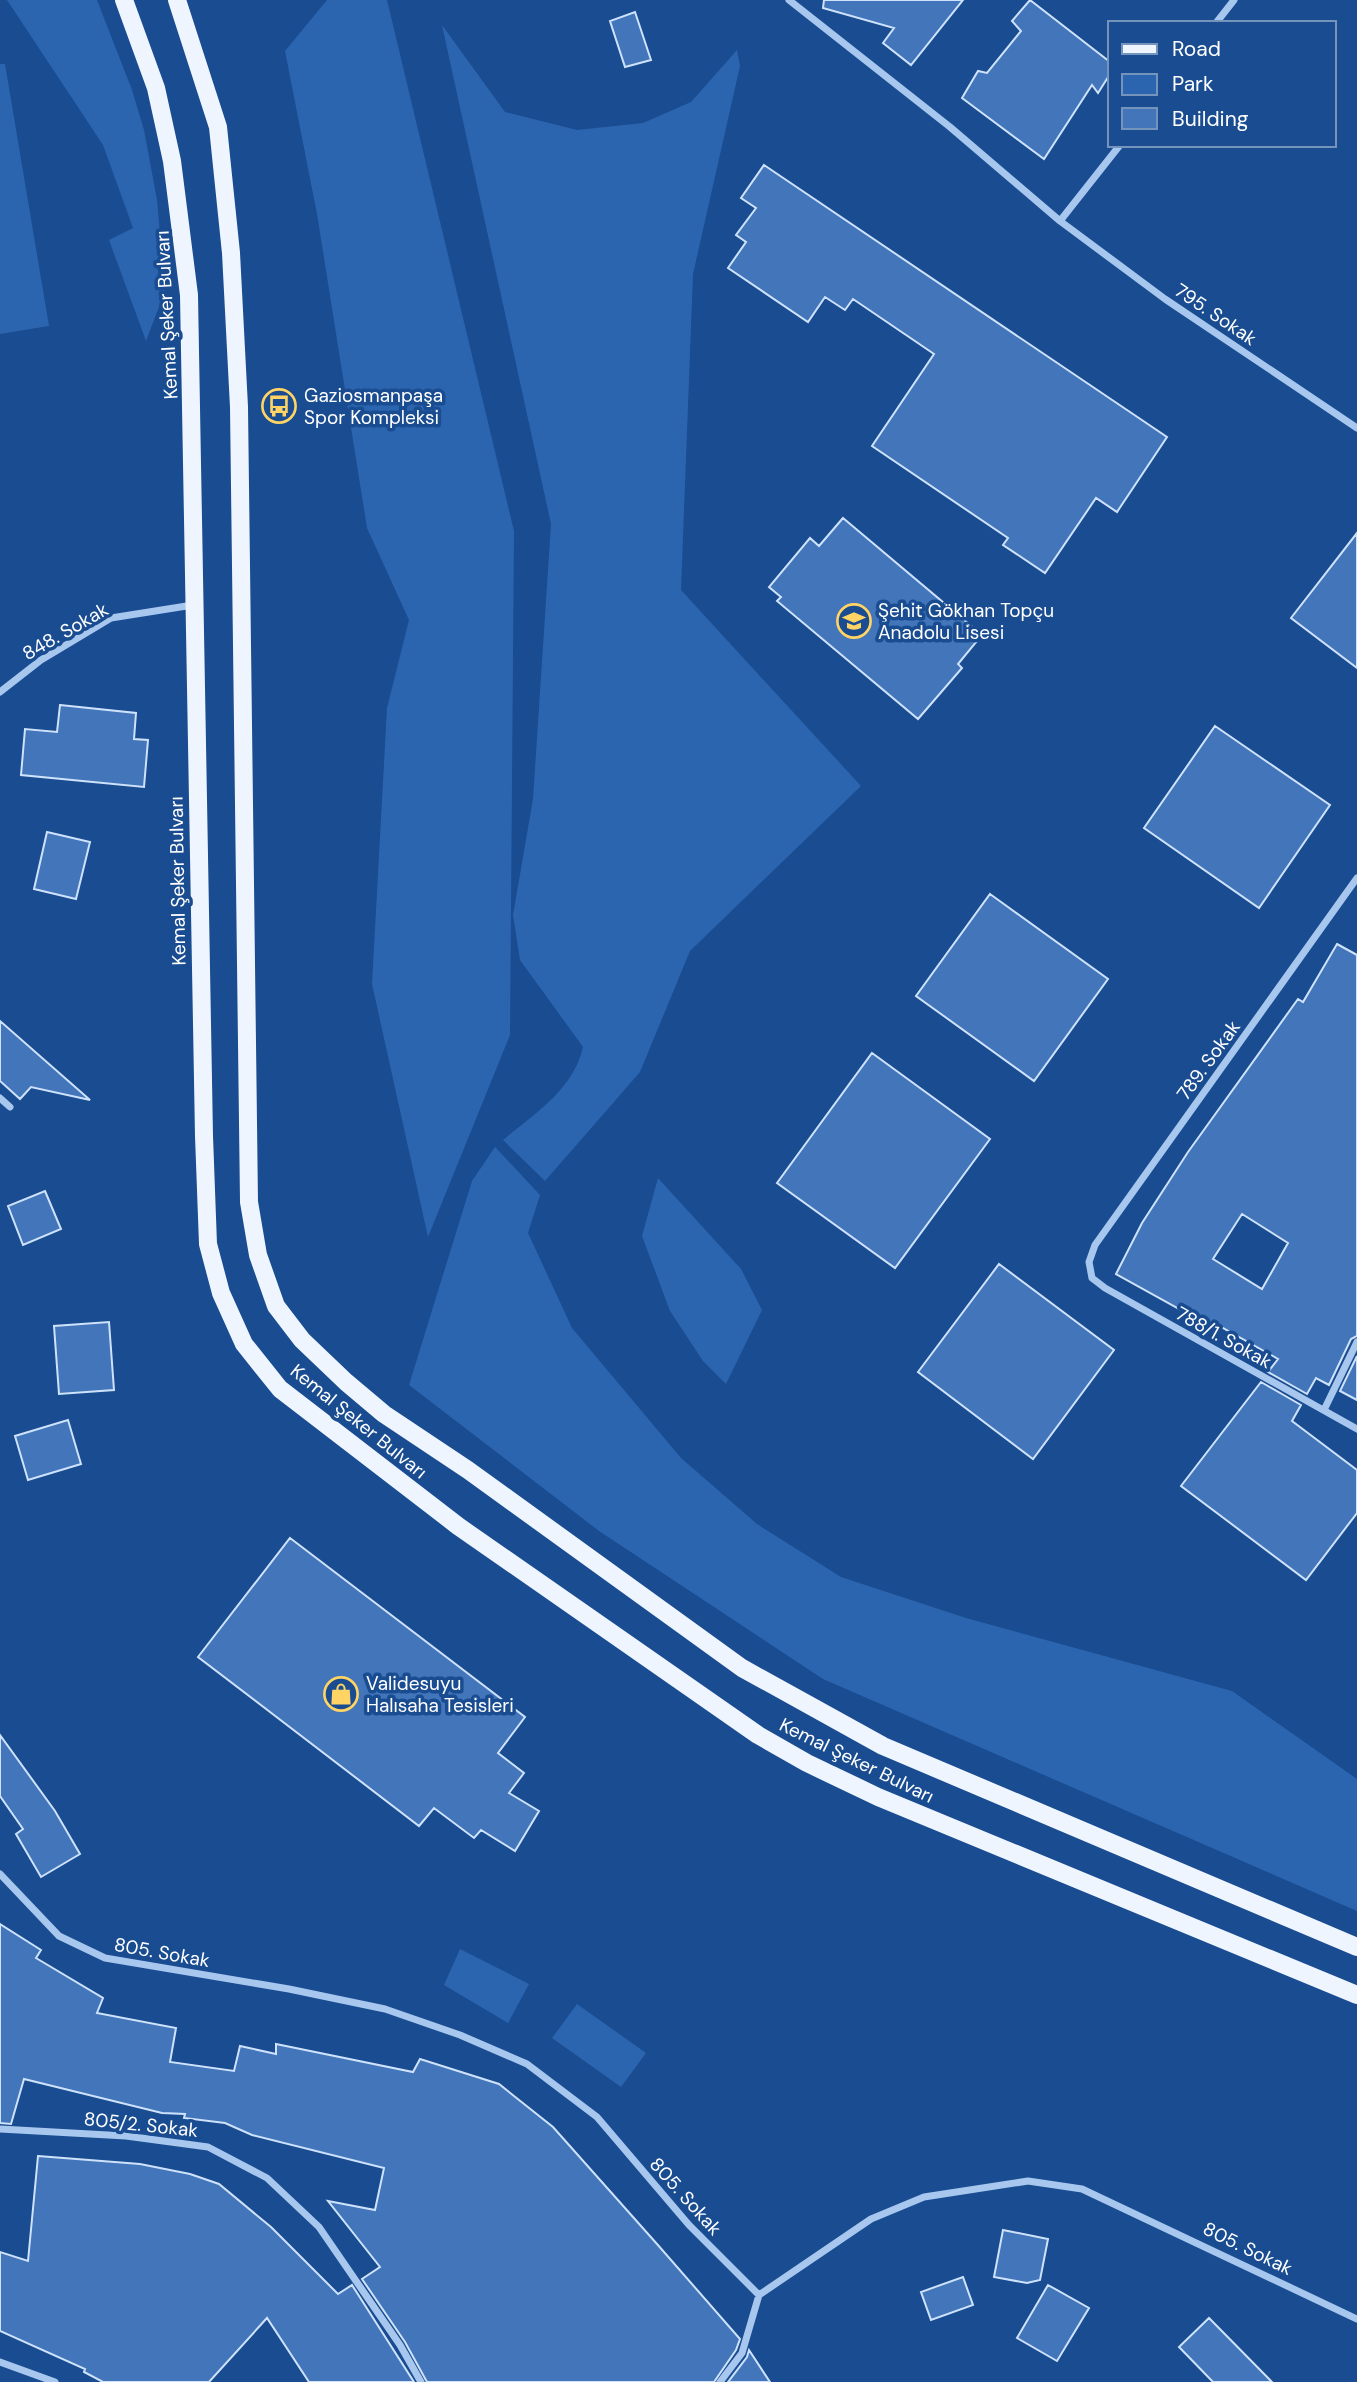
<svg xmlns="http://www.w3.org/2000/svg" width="1357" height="2382" font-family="'DM Sans',sans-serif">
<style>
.green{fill:#2c65af}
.building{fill:#4275b9;stroke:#cee2fb;stroke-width:2;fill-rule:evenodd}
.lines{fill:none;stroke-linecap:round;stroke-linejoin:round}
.street{stroke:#a7c7ef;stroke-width:7}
.primary{stroke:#eff5ff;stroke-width:18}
.labels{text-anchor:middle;stroke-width:7;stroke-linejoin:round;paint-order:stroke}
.street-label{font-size:19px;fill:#fff;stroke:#194c90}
.poi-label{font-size:19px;fill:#fff;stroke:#194c90;text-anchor:start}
</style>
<rect width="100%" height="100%" fill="#194c90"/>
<!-- green -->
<path class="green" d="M 7,0 L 97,0 L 132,90 L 144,130 L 157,200 L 165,291 L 146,341 L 109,240 L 133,228 L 103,145 Z
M 327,0 L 387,0 L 514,531 L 510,1035 L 428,1237 L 372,984 L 387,708 L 409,620 L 367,528 L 317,214 L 285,51 Z
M 442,25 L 505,112 L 577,130 L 643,123 L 691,102 L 737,50 L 740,66 L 693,274 L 681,590 L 861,786 L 690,951 L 640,1072 L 545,1181 L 503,1140 C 534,1114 574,1089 583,1047 L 520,960 L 513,915 L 533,799 L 551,524 Z
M 0,64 L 5,64 L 49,326 L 0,334 Z
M 495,1147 L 540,1195 L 528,1233 L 572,1328 L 681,1458 L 757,1524 L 841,1577 L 966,1618 L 1232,1691 L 1357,1779 L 1357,1911 L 823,1679 L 599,1531 L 409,1385 L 472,1181 Z
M 658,1178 L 741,1269 L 762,1310 L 726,1384 L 703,1361 L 670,1311 L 642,1236 Z
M 460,1949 L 529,1984 L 508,2023 L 444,1985 Z
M 577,2004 L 646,2053 L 621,2087 L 552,2038 Z"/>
<!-- building -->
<path class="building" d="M 824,0 L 963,0 L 911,65 L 883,43 L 894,28 L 823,8 Z
M 1030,0 L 1110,62 L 1110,74 L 1098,93 L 1092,85 L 1044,159 L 962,98 L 978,71 L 987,73 L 1021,31 L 1012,21 Z
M 635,12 L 651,60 L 625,67 L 610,21 Z
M 764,165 L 1167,437 L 1117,512 L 1096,498 L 1045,573 L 1003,545 L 1008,538 L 872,446 L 934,354 L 853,299 L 845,310 L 825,297 L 808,322 L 728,268 L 746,242 L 736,235 L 756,208 L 741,198 Z
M 843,518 L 982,635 L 958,664 L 962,668 L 918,719 L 777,601 L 781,597 L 769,587 L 810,538 L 819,546 Z
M 1357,533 L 1357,668 L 1291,618 Z
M 60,705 L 136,713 L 134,739 L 148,740 L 144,787 L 21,775 L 25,729 L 57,732 Z
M 1215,726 L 1330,805 L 1259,908 L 1144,828 Z
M 47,832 L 90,842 L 76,899 L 34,889 Z
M 990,894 L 1108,979 L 1034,1081 L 916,996 Z
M 1337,944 L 1357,955 L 1357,1336 L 1351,1339 L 1329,1385 L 1316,1378 L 1307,1394 L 1268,1372 L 1278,1359 L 1221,1327 L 1219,1331 L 1116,1274 L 1142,1223 L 1188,1152 L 1298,999 L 1303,1002 ZM 1242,1214 L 1288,1243 L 1262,1289 L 1213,1259 Z
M 0,1021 L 90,1100 L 31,1087 L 20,1099 L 0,1081 Z
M 872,1053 L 990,1139 L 895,1268 L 777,1183 Z
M 45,1191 L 61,1229 L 23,1245 L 8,1206 Z
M 999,1264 L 1114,1350 L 1033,1459 L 918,1372 Z
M 109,1322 L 114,1390 L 59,1394 L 54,1326 Z
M 1357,1356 L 1357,1400 L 1340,1391 Z
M 1261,1382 L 1301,1405 L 1292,1421 L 1357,1470 L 1357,1513 L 1306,1580 L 1181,1486 Z
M 68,1420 L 81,1464 L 28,1480 L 15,1436 Z
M 290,1538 L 525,1717 L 498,1753 L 524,1773 L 509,1793 L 539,1811 L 515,1851 L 481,1830 L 474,1838 L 434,1808 L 419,1826 L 198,1657 Z
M 0,1735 L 55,1811 L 80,1854 L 41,1877 L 16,1834 L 23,1829 L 0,1796 Z
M 0,1924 L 41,1950 L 36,1958 L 103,1998 L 97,2013 L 176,2028 L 170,2062 L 234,2071 L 240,2046 L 276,2054 L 276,2044 L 413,2072 L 420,2059 L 499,2084 L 553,2127 L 657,2244 L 740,2339 L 736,2350 L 714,2382 L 427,2382 L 405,2342 L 362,2279 L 380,2267 L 328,2201 L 375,2210 L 384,2168 L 252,2135 L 225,2123 L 184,2118 L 185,2114 L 162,2113 L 24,2079 L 11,2124 L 0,2123 Z
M 38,2156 L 140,2164 L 190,2174 L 219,2184 L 271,2227 L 338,2294 L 352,2285 L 414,2382 L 309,2382 L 267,2318 L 209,2382 L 103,2382 L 84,2372 L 85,2369 L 0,2331 L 0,2252 L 28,2261 Z
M 1003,2230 L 1048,2239 L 1040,2280 L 1027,2283 L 994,2277 Z
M 963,2277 L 973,2305 L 931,2320 L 921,2292 Z
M 1048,2285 L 1089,2308 L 1057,2361 L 1017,2338 Z
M 1209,2318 L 1272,2382 L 1213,2382 L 1179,2347 Z
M 749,2350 L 770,2382 L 728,2382 L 747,2357 Z"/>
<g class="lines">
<!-- street -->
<path class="street" d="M 789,0 L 950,127 L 1060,221 L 1165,299 L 1357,428
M 1216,23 L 1234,0
M 1060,221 L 1120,145
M 0,692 L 41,660 L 111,618 L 193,605
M 1357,878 L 1095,1245 L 1089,1262 L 1092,1278 L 1105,1288 L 1357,1429
M 0,1098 L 10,1107
M 1324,1410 L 1357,1342
M 0,1874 L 59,1936 L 105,1958 L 289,1989 L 385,2009 L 460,2035 L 527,2064 L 597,2117 L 689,2225 L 759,2295 L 871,2219 L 924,2197 L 1028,2181 L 1082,2189 L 1357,2319
M 0,2129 L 126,2136 L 208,2147 L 267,2178 L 319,2227 L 400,2345 L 421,2382
M 0,2362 L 55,2382
M 720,2382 L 742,2353 L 759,2295"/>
<!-- primary -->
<path class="primary" d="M 124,0 L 156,88 L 172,161 L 189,295 L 204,1136 L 208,1244 L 221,1293 L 244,1344 L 280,1389 L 458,1526 L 758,1735 L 807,1763 L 878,1797 L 1357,1995
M 177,0 L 218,127 L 231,253 L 239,407 L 249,1202 L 258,1255 L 276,1306 L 302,1340 L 346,1382 L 384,1414 L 468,1470 L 742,1668 L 883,1746 L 1357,1947"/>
</g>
<!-- icons -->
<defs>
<g id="bus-ring" transform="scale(1.75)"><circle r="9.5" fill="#194c90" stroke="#ffd465" stroke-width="1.5"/><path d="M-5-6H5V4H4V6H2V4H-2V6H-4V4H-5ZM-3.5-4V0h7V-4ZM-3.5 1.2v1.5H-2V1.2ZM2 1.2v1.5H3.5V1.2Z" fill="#ffd465"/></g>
<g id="school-ring" transform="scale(1.75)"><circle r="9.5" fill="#194c90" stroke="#ffd465" stroke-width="1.5"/><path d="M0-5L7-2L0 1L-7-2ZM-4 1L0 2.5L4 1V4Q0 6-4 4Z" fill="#ffd465"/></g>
<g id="shop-ring" transform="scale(1.75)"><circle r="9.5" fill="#194c90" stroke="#ffd465" stroke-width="1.5"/><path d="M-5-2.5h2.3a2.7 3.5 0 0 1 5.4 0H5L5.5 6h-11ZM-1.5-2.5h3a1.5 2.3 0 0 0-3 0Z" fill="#ffd465"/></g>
</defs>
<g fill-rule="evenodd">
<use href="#bus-ring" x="279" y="406"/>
<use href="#school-ring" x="854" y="621"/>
<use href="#shop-ring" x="341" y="1694"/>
</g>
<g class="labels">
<!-- street labels -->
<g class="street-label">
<text transform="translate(1216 314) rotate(34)" y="7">795. Sokak</text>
<text transform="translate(166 315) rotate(-93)" y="7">Kemal Şeker Bulvarı</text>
<text transform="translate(65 631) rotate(-30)" y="7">848. Sokak</text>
<text transform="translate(177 881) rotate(-91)" y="7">Kemal Şeker Bulvarı</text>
<text transform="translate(1208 1060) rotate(-54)" y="7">789. Sokak</text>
<text transform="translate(1224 1337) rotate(29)" y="7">788/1. Sokak</text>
<text transform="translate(359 1421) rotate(39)" y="7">Kemal Şeker Bulvarı</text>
<text transform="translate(857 1760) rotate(26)" y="7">Kemal Şeker Bulvarı</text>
<text transform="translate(162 1952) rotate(10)" y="7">805. Sokak</text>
<text transform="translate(141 2124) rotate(6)" y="7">805/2. Sokak</text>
<text transform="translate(686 2196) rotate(48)" y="7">805. Sokak</text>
<text transform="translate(1248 2248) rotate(26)" y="7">805. Sokak</text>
</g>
<!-- poi labels -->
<g class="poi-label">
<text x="304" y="402">Gaziosmanpaşa<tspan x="304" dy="22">Spor Kompleksi</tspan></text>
<text x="878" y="617">Şehit Gökhan Topçu<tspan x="878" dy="22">Anadolu Lisesi</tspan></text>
<text x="366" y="1690">Validesuyu<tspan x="366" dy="22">Halısaha Tesisleri</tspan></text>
</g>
</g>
<!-- legend -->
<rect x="1108" y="21" width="228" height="126" fill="#194c90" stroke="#7594bc" stroke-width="2"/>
<rect x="1122" y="44" width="35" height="10" fill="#eff5ff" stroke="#7594bc" stroke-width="2"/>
<text x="1172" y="56" font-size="21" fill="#ffffff">Road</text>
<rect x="1122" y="74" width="35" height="21" fill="#2c65af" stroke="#7594bc" stroke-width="2"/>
<text x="1172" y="91" font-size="21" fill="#ffffff">Park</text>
<rect x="1122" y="108" width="35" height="21" fill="#4275b9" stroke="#7594bc" stroke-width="2"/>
<text x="1172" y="126" font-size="21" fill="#ffffff">Building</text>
</svg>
